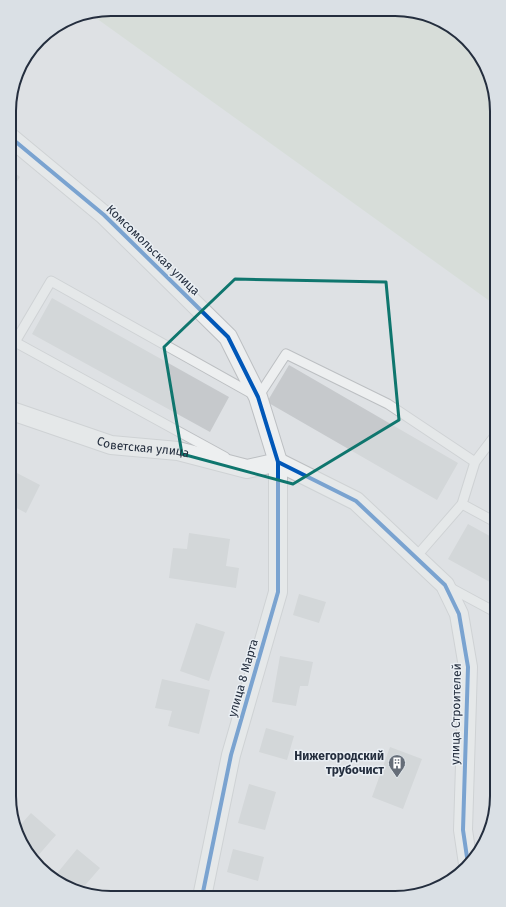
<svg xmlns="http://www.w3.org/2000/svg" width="506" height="907" font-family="'Fira Sans',sans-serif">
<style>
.green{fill:#ced8cd}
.building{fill:#c6c9cc}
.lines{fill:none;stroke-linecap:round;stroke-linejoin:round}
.service-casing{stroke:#bcbfc2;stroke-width:11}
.minor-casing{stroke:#bcbfc2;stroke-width:20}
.service{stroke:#edeff0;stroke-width:9}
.minor{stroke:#edeff0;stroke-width:18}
.cycleway-casing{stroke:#eaeff4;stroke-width:6}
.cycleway{stroke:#0057b8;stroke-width:4}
.marked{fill:none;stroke:#0f766e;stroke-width:3;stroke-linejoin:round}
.labels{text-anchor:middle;stroke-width:3;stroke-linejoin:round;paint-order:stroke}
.street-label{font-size:12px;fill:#242e3e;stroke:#eaeff4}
.poi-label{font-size:12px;font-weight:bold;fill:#242e3e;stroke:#eaeff4;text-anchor:end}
.rim{fill:none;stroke:#242e3e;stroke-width:2}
</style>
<rect width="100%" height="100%" fill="#dee1e4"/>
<!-- green -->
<path class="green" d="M 111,9 L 415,11 L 462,34 L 492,78 L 497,111 L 497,300 L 491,302 L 89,13 Z"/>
<!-- building -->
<path class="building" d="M 10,169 L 20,177 L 10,192 Z
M 52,298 L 229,397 L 210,432 L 32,334 Z
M 289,365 L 458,463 L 437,500 L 267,402 Z
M 17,473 L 40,485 L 26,513 L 9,504 L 9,487 Z
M 468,524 L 497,540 L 497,586 L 448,559 Z
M 189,533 L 230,539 L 226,566 L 239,568 L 236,588 L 169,578 L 173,548 L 187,549 Z
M 299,594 L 326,602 L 319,623 L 293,615 Z
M 196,623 L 225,632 L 209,681 L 180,671 Z
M 280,656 L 313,662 L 308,686 L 300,686 L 296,706 L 272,702 Z
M 162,679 L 210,690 L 199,734 L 168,726 L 172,711 L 155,708 Z
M 266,728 L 294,736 L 287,760 L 259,752 Z
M 390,747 L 422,759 L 403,809 L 372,797 Z
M 249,784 L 276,792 L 265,830 L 238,823 Z
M 31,813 L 56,835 L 36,858 L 31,853 L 15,831 Z
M 77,849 L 100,868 L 81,890 L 54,877 Z
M 233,849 L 264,857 L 258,881 L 227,872 Z
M 135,891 L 143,897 L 130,897 Z
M 217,893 L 236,897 L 236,898 L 216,897 Z"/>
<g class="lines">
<!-- service casing -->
<g class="service-casing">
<path id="service" d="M 225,457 L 15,342 L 51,281 L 258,397 L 286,354 L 388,404 L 475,462 L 462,504
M 475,462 L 497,433
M 415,558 L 462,504 L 497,523
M 447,586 L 497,613"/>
</g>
<!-- minor casing -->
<g class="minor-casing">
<g id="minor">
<path d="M 10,137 L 104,215 L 228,337 L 258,397 L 278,462 L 278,592 L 231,755 L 202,897"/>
<path id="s1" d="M 9,410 L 111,445 L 178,451 L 247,469 L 278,462"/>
<path d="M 278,462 L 356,501 L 445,585 L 459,614 L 468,667 L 463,830 L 468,864"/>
</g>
</g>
<!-- service -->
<use href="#service" class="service"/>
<!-- minor -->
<use href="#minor" class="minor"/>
<!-- cycleway casing -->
<g class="cycleway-casing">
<path id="cycleway" d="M 10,137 L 104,215 L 228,337 L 258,397 L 278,462 L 278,592 L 231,755 L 202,897
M 278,462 L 356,501 L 445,585 L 459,614 L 468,667 L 463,830 L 468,864"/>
</g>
<!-- cycleway -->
<use href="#cycleway" class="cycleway"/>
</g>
<!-- marked area -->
<path d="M0 0H506V907H0ZM 235,279 L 386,282 L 399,420 L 293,484 L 182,454 L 164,347 Z" fill="#dee1e4" fill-opacity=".55" fill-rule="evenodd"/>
<path class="marked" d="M 235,279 L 386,282 L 399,420 L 293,484 L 182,454 L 164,347 Z"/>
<!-- icons -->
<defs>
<g id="building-pin" transform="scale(0.9)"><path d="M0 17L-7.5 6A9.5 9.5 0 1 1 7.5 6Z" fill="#656d78" stroke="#eaeff4"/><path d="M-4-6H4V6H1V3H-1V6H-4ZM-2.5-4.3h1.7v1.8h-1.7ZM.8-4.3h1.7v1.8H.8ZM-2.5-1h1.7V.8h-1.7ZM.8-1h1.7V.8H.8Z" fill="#fff"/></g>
</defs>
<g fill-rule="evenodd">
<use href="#building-pin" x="397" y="763"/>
</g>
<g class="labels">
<!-- street labels -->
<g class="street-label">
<text transform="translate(153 250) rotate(44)" y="4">Комсомольская улица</text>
<text dy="4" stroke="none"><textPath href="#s1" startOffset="140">Советская улица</textPath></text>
<text transform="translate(243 678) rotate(-74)" y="4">улица 8 Марта</text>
<text transform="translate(456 714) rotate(-89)" y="4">улица Строителей</text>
</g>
<!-- poi labels -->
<g class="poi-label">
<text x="384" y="760">Нижегородский<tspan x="384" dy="14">трубочист</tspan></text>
</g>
</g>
<!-- crop -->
<path d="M0 0H506V907H0ZM111 16H395A95 95 0 0 1 490 111V796A95 95 0 0 1 395 891H111A95 95 0 0 1 16 796V111A95 95 0 0 1 111 16Z" fill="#dae0e5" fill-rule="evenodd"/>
<path class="rim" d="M111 16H395A95 95 0 0 1 490 111V796A95 95 0 0 1 395 891H111A95 95 0 0 1 16 796V111A95 95 0 0 1 111 16Z"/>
</svg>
